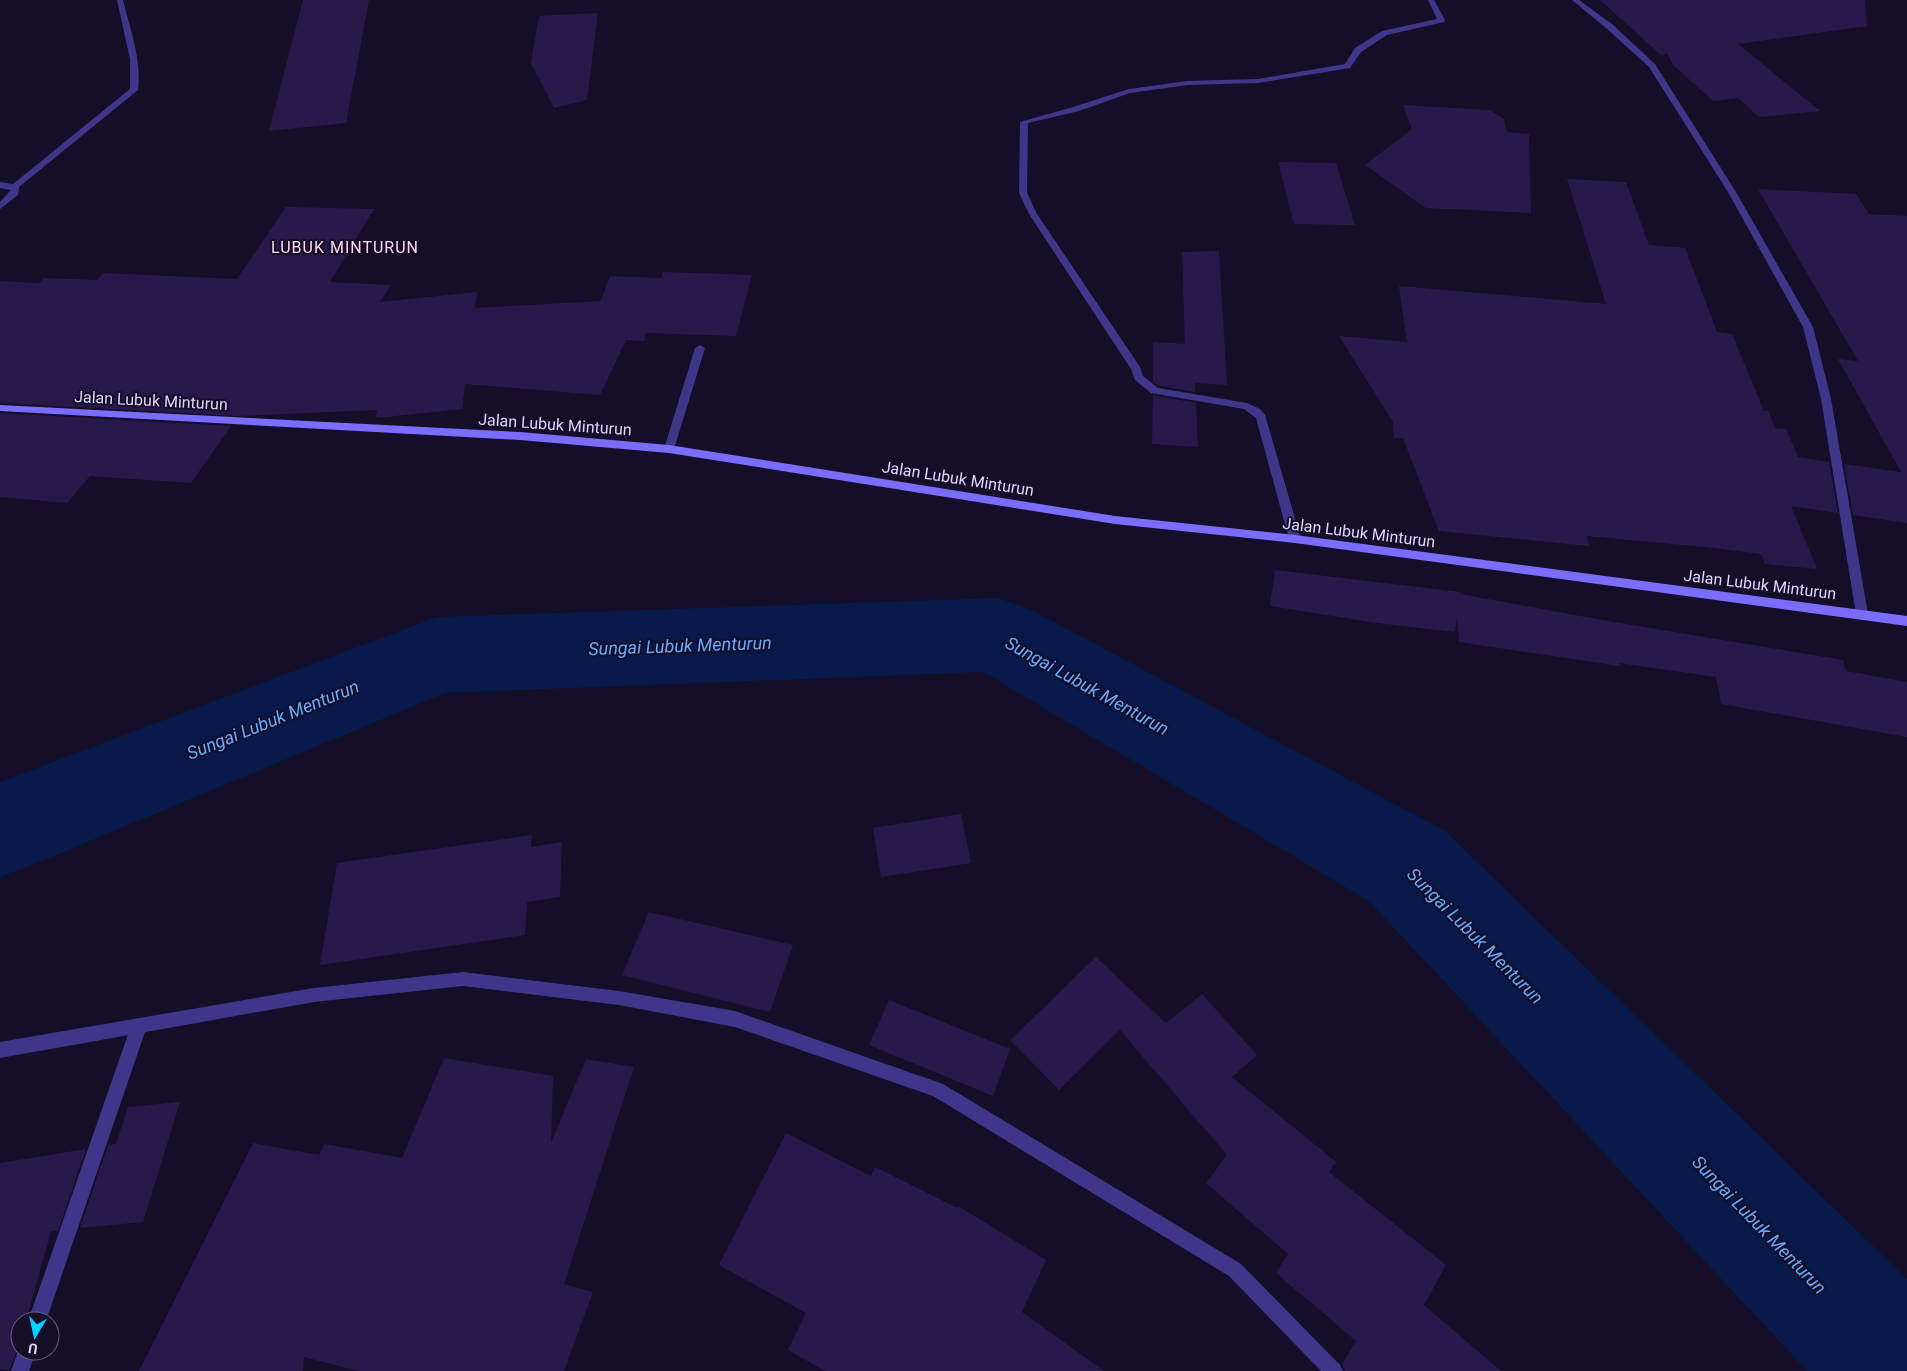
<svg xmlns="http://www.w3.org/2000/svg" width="1907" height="1371" font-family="Roboto,sans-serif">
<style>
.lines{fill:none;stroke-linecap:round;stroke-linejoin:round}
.river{fill:#071948;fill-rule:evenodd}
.building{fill:#26194a}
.lane{fill:#3f368a;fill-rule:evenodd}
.street{fill:#3f368a;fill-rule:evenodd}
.secondary{fill:#7a6cff;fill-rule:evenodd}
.labels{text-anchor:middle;stroke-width:4;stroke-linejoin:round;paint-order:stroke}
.far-quarter-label{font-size:16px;letter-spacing:1px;fill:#ffd7ed;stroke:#140e28}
.street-label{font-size:16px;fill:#ddd5ff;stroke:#140e28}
.water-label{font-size:18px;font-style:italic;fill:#63abff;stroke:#140e28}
</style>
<rect width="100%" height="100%" fill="#140e28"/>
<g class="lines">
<!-- river -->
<path class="river" d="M 997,598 L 1030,609 L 1445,831 L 1907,1279 L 1907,1371 L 1807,1371 L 1369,901 L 983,672 L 445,693 L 37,863 L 0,877 L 0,782 L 437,617 Z"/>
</g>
<!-- building -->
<path class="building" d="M 303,0 L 369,0 L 346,123 L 269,131 Z
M 1600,0 L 1865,0 L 1867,26 L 1738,44 L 1820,111 L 1759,117 L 1738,98 L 1713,101 L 1673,65 L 1667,53 L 1662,56 Z
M 598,13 L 587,100 L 554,108 L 531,63 L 539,16 Z
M 1403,105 L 1490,110 L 1504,119 L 1507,132 L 1529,134 L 1531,213 L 1426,208 L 1365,165 L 1412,129 Z
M 1278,162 L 1336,163 L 1355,225 L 1294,224 Z
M 1567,179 L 1626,182 L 1649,245 L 1685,248 L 1717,332 L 1732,334 L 1764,411 L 1768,411 L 1775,428 L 1786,429 L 1798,457 L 1829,462 L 1838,513 L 1791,506 L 1817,569 L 1765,564 L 1761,554 L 1714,548 L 1587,536 L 1589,546 L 1439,531 L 1403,438 L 1394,438 L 1393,422 L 1339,336 L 1407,342 L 1399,286 L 1606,304 Z
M 1758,189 L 1856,194 L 1869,214 L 1907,216 L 1907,523 L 1853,515 L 1844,464 L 1901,472 L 1838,359 L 1858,361 Z
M 286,207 L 374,209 L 330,282 L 391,285 L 380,302 L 477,292 L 475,308 L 601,301 L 610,276 L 661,278 L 663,272 L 752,275 L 736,336 L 646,333 L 644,341 L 626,340 L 600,395 L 465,384 L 462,409 L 376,418 L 377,410 L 239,416 L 0,403 L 0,281 L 40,283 L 44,278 L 97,280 L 103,273 L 237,279 Z
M 1219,251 L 1227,385 L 1195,383 L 1195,392 L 1159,386 L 1153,382 L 1153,342 L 1185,344 L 1182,252 Z
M 1153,395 L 1196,403 L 1198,447 L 1152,444 Z
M 0,413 L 231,426 L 191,483 L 90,476 L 67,503 L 0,497 Z
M 1275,570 L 1460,592 L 1460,594 L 1608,621 L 1843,660 L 1846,671 L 1907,682 L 1907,737 L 1721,704 L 1716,677 L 1619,663 L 1620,666 L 1459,642 L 1457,617 L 1455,632 L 1377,623 L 1270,606 Z
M 961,814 L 971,863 L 881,877 L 873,828 Z
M 532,835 L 531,847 L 562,842 L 560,897 L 527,902 L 525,935 L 320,965 L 337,863 Z
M 649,912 L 793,945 L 770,1012 L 622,975 Z
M 1096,957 L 1166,1023 L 1202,994 L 1257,1055 L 1232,1077 L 1336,1162 L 1329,1172 L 1446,1265 L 1424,1305 L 1501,1371 L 1345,1371 L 1342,1364 L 1356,1341 L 1276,1273 L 1288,1254 L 1206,1183 L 1227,1155 L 1120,1030 L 1059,1090 L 1010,1040 Z
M 889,1000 L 1010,1049 L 993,1096 L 869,1045 Z
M 444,1058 L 553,1076 L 551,1143 L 586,1059 L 634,1067 L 564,1284 L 593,1292 L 564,1371 L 358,1371 L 304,1357 L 303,1371 L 139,1371 L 253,1143 L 319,1155 L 324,1144 L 402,1158 Z
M 180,1102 L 143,1222 L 80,1228 L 108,1145 L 116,1144 L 128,1107 Z
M 786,1133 L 871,1176 L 875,1167 L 957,1208 L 958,1206 L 1046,1260 L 1022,1312 L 1104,1371 L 825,1371 L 788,1350 L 806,1313 L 719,1265 Z
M 86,1149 L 58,1231 L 51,1231 L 26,1321 L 20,1321 L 20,1344 L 9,1370 L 0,1369 L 0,1163 Z"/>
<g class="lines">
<!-- lane -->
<path class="lane" d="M 700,345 L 705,348 L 674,449 L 669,453 L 665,452 L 664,449 L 695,348 Z
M 139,1018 L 144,1021 L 147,1026 L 46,1321 L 28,1321 L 131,1026 L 134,1021 Z
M 20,1346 L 20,1351 L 36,1351 L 29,1371 L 11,1371 Z"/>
<!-- street -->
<path class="street" d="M 117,0 L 123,0 C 130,29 142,60 138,90 L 19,187 L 18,195 L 0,209 L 0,202 L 11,190 L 0,188 L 0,182 L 13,184 L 130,89 L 130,59 Z
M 1428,0 L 1434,0 L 1445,20 L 1444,22 L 1387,35 L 1361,52 L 1350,68 L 1258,83 L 1187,85 L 1130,93 L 1079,111 L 1028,123 L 1027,193 L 1037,214 L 1140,367 L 1143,376 L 1158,388 L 1247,403 L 1260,409 L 1265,415 L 1301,539 L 1295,543 L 1289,539 L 1256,418 L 1244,409 L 1151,393 L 1135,380 L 1131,369 L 1029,214 L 1019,193 L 1020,122 L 1073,107 L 1129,89 L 1187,81 L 1258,79 L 1345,64 L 1355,48 L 1382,31 L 1437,19 Z
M 1572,0 L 1579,0 L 1612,24 L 1655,64 L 1736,192 L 1813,327 L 1831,399 L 1868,614 L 1866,617 L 1858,617 L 1856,614 L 1821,399 L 1803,327 L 1728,192 L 1649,67 L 1606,28 Z
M 463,972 L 619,991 L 735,1011 L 943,1084 L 1241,1264 L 1340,1365 L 1343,1371 L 1321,1371 L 1229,1276 L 933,1096 L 735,1027 L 619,1005 L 463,986 L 314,1002 L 0,1058 L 0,1042 L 314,988 Z"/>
<!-- secondary -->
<path class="secondary" d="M 0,405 L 520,432 L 669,445 L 1115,516 L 1295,535 L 1907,616 L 1907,626 L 1295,543 L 1115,524 L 669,453 L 520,440 L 0,411 Z"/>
</g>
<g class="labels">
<!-- far-quarter labels -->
<g class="far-quarter-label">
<text x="345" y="253">LUBUK MINTURUN</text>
</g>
<!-- street labels -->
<g class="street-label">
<text transform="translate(151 400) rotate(3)" y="6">Jalan Lubuk Minturun</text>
<text transform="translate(555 424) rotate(4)" y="6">Jalan Lubuk Minturun</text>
<text transform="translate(958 478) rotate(9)" y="6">Jalan Lubuk Minturun</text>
<text transform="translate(1359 532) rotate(7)" y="6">Jalan Lubuk Minturun</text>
<text transform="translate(1760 584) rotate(7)" y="6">Jalan Lubuk Minturun</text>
</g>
<!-- water labels -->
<g class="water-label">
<text transform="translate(680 646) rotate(-2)" y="6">Sungai Lubuk Menturun</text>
<text transform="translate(1087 686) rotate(29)" y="6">Sungai Lubuk Menturun</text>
<text transform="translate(273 720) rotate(-22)" y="6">Sungai Lubuk Menturun</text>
<text transform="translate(1475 936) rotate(45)" y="6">Sungai Lubuk Menturun</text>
<text transform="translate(1759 1225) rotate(46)" y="6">Sungai Lubuk Menturun</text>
</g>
</g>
<!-- north arrow -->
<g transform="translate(35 1336) rotate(189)"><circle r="24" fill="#140e28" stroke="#645e7e"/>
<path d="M0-4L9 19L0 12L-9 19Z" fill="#01d2ff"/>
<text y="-8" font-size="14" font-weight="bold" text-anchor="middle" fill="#ddd5ff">U</text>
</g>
</svg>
